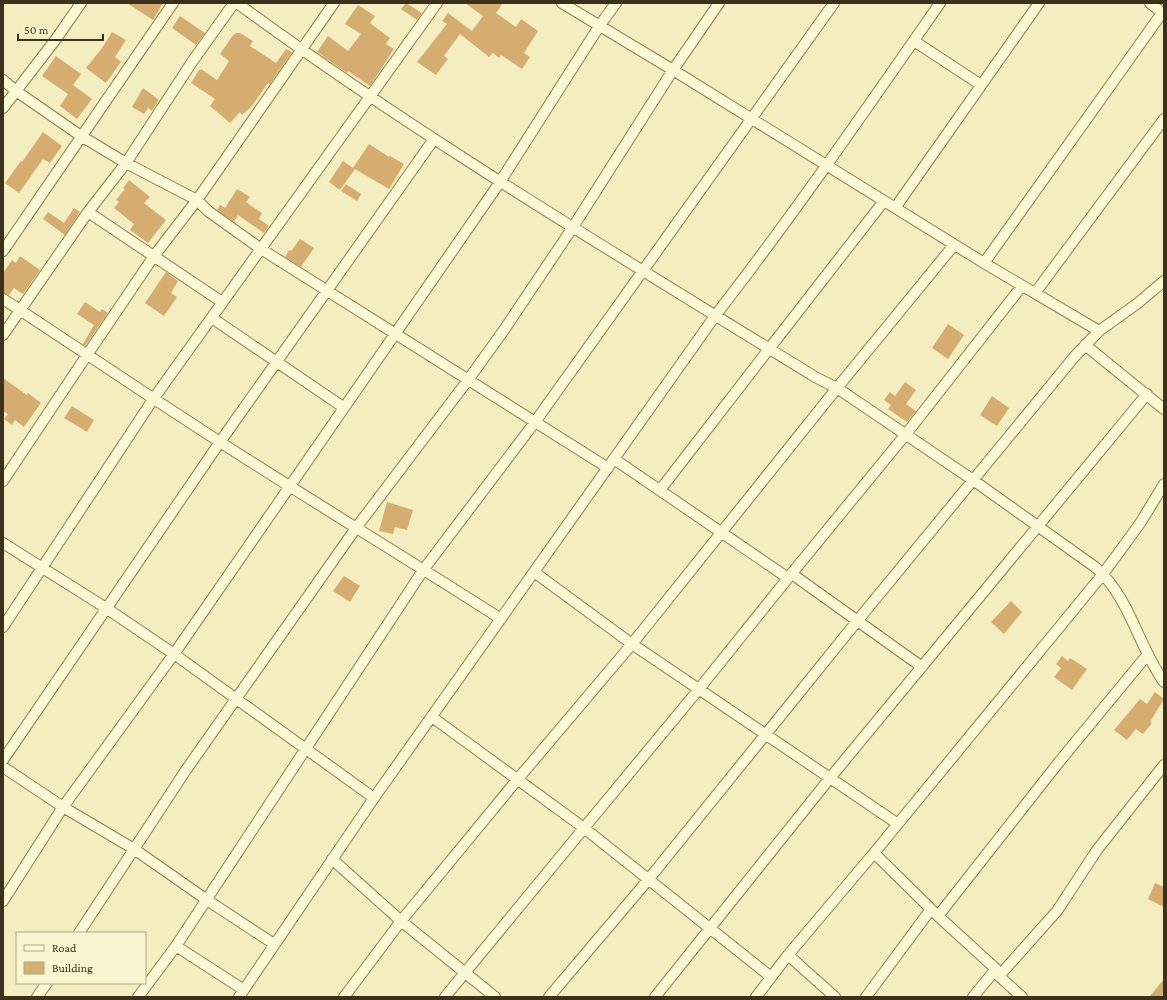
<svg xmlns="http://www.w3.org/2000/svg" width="1167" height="1000" font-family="'Crimson Pro',serif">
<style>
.building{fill:#d5ad71}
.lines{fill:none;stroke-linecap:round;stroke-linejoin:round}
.minor-casing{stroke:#8e7e55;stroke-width:12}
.minor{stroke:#fdf8d4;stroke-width:10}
</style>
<rect width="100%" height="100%" fill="#f3edc0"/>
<!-- building -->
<path class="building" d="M 127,3 L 163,3 L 153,20 Z
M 406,3 L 422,13 L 417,20 L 401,9 Z
M 465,3 L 503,3 L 496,13 L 516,27 L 521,19 L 538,31 L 524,53 L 530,57 L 522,69 L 501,55 L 499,58 L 493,53 L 489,57 L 460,34 L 444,56 L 448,59 L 436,75 L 417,62 L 447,24 L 442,21 L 448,13 L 472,31 L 483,16 Z
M 358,5 L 375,16 L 370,23 L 390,38 L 386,44 L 394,49 L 370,86 L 348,71 L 347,73 L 317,52 L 328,36 L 348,51 L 361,34 L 345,24 Z
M 180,16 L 205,33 L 196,45 L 172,28 Z
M 112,32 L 126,40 L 115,57 L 121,62 L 106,83 L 86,68 L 102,48 Z
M 236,33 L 240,33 L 253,41 L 250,46 L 276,63 L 286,49 L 292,52 L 270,84 L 268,83 L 252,106 L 242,115 L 240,112 L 230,123 L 210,106 L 215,99 L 191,83 L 199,70 L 201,70 L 201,69 L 217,80 L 229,61 L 220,54 L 233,35 Z
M 56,56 L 81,74 L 73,85 L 92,99 L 77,119 L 60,106 L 68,94 L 42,76 Z
M 143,88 L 159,100 L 152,111 L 148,108 L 144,114 L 132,107 Z
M 43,132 L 62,146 L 50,163 L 43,159 L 19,193 L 5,183 L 21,161 L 22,162 Z
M 369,144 L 389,157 L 390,156 L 404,164 L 389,189 L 355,169 L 340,190 L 329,182 L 343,161 L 353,168 Z
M 129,180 L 150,197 L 144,203 L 166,220 L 148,243 L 130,230 L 134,224 L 114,208 L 119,202 L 116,200 L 125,189 L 123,188 Z
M 346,184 L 361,194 L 357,201 L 341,191 Z
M 237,189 L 250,197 L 246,202 L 262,213 L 259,219 L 269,226 L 264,233 L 238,215 L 234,222 L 217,210 L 220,205 L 225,208 Z
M 74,208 L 80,212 L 70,227 L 64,223 Z
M 48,212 L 70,227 L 65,235 L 43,219 Z
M 300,239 L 314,248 L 301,267 L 285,257 L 289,250 L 291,251 Z
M 20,256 L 40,270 L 23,294 L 14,288 L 9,295 L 3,293 L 3,273 L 12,260 L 16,263 Z
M 166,272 L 178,281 L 171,293 L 177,297 L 164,316 L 145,303 Z
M 85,302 L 100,312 L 102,309 L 108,313 L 85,346 L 83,344 L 94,325 L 77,314 Z
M 948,324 L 964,335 L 948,359 L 932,348 Z
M 3,378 L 27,395 L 28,393 L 41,403 L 24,427 L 15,420 L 12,425 L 4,419 L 8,414 L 3,411 Z
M 905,382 L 916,390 L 906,404 L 916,411 L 907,422 L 888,409 L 891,405 L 884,400 L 890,392 L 895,396 Z
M 992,396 L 1009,408 L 997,426 L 980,415 Z
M 72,406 L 94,420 L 87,432 L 64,418 Z
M 387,502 L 413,510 L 407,530 L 395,527 L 393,534 L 379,531 Z
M 344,576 L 360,586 L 350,602 L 333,591 Z
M 1011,601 L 1022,612 L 1004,634 L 991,622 Z
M 1062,656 L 1068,661 L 1070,658 L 1087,669 L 1072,690 L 1054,677 L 1061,668 L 1056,664 Z
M 1155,692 L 1164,699 L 1150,722 L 1152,723 L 1143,734 L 1136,729 L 1127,740 L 1114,730 L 1140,699 L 1147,704 Z
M 1155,883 L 1164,887 L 1164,907 L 1148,899 Z
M 1164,979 L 1164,993 L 1161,997 L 1149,997 Z"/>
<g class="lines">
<!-- minor casing -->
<g class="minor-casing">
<path id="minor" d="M 237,3 C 422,139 620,256 815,377 L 837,388 L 973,480 L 1095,567 C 1130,597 1138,646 1164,682
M 562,3 L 673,70 L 984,263 L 1099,331
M 1150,3 L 1164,14
M 914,41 L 981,85
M 3,80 L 16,91 L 81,136 L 126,163 L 197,200 L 208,211 L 261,249 L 608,468
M 3,108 L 56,39 L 81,3
M 895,208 L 1039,3
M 88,212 L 222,302
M 3,251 L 173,3
M 984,263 L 1162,13
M 1035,293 L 1164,119
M 3,299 C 75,346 147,395 220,442 C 313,502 408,559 501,619
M 212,318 L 343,407
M 3,335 L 88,212 L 126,163 L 192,62 L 234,3
M 1085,345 L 1164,409
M 614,459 L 788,578
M 3,481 L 87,355 L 154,256 L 197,200 L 334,3
M 660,490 L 769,349 L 884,201
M 3,543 L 106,608 L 174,654 L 374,798
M 534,572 L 632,644 L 898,824
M 792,574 L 922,667
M 3,627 L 154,398 L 437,3
M 432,717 L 584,828 L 771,977
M 3,760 L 220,442 L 434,139
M 3,767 L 63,807 L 134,849 L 207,900 L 274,944
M 874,853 L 938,916 L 996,969 L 999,976 L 1022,997
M 332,859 L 401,921 L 495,997
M 3,901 L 63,807 L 174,654 L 500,182 L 600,25 L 616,3
M 938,916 L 1059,762 L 1148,654
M 79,933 L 186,770 L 356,528 L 468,380 L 504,330 L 573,227 L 673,70 L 719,3
M 176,946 L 244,990
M 788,955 L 835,997
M 999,976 L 1057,911 L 1097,850 L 1164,765
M 37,997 L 47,983
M 138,997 L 176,946 L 424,569 L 535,422 L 834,3
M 239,997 L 374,798 L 715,316 C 794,214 867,108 940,3
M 344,997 L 401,921 L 517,780 L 632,644 L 837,388 L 954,245
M 445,997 L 584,828 L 699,689 L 788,578 L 906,434 L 1022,286
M 549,997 L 648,880 L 858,620 L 1075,356 L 1099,331 L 1138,303 L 1164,281
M 655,997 L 830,778 L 1147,394
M 756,997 L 788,955 L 874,853 L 1103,574 L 1141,522 L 1164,484
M 866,997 L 931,909
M 973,997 L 996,969"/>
</g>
<!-- minor -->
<use href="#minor" class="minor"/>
</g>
<!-- border -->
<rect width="1167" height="1000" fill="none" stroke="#3c311c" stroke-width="8"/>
<!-- legend -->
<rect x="16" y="932" width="130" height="52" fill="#f9f5d0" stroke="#ada788"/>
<rect x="24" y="945" width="20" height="6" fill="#fdf8d4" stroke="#ada788"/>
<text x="52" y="952" font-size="12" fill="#3c311c">Road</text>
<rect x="24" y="962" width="20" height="12" fill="#d5ad71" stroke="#ada788"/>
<text x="52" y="972" font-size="12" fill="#3c311c">Building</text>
<!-- scale -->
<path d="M18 34v6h85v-6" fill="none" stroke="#3c311c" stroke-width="2"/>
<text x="24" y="34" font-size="12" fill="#3c311c" stroke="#f9f5d0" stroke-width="3" paint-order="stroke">50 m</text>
</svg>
